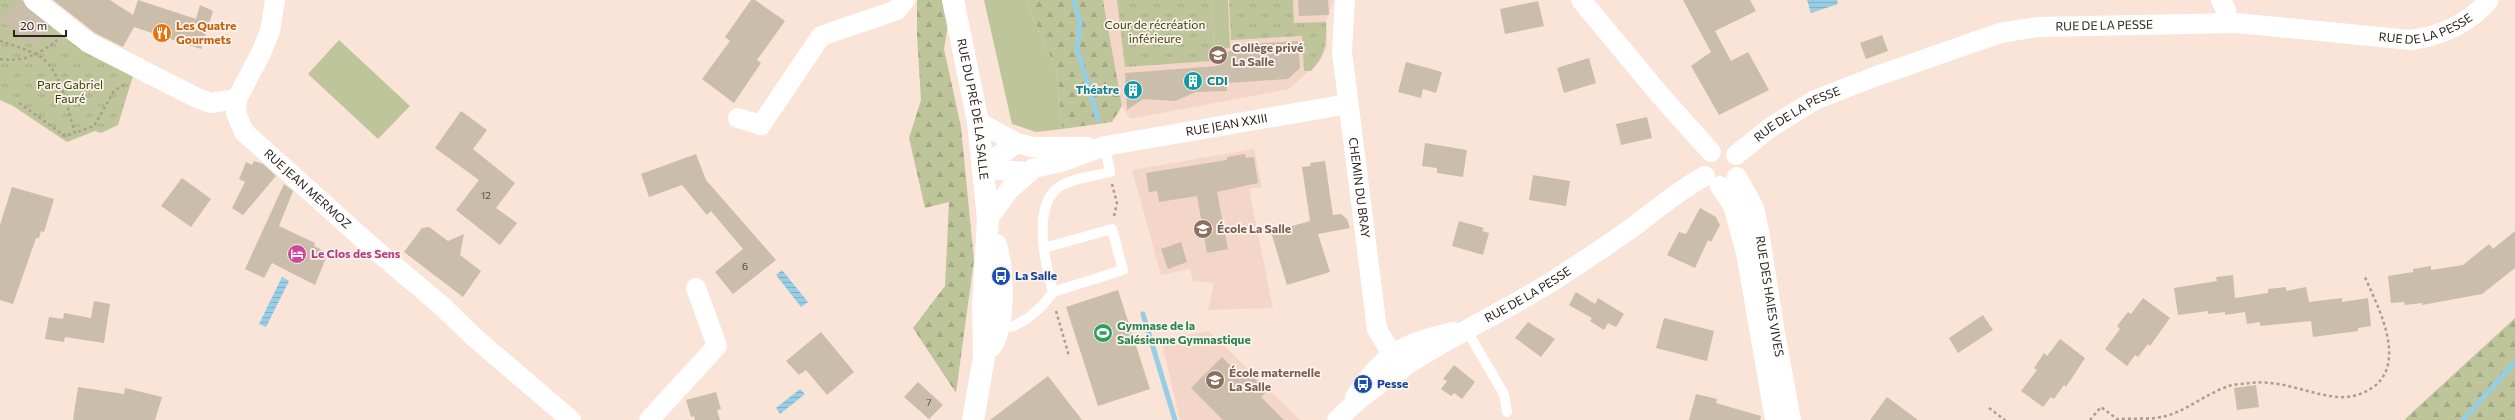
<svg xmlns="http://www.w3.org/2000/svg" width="2515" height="420" font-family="Commissioner,sans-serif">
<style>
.built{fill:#f4d6c8}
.green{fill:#bec59b}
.forest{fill:url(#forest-firs)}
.park{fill:url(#park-tufts)}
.water{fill:url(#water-rules)}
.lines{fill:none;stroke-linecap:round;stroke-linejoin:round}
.stream{stroke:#95cee5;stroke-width:5}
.building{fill:#cabdaa}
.path{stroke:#ae9c93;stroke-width:2.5;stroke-dasharray:3 3;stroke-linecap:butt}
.service{stroke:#fff;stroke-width:10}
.minor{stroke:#fff;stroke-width:20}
.secondary{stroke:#fff;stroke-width:22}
.labels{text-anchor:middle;stroke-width:3.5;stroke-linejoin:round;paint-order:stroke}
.number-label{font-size:10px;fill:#544a42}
.park-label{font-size:12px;fill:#373d00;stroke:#fcf3ee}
.street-label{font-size:12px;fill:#2d2420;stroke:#fcf3ee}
.food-label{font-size:12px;font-weight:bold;fill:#c56008;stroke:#fcf3ee;text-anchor:start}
.education-label{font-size:12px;font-weight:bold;fill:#785e54;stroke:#fcf3ee;text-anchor:start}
.culture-label{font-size:12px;font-weight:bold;fill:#0d838f;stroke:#fcf3ee;text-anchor:start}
.hotel-label{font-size:12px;font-weight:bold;fill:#b23c85;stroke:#fcf3ee;text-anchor:start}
.transit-label{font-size:12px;font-weight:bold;fill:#164399;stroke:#fcf3ee;text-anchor:start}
.leisure-label{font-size:12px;font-weight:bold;fill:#27864d;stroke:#fcf3ee;text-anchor:start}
</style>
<defs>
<pattern id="forest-firs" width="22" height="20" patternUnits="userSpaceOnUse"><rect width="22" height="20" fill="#bec59b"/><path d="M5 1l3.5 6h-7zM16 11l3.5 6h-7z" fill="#a4a985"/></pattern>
<pattern id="park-tufts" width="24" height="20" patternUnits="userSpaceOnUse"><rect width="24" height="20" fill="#bec59b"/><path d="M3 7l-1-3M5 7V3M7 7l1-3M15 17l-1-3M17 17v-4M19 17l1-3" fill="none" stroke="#a4a985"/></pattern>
<pattern id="water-rules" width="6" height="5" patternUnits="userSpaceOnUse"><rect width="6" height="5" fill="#95cee5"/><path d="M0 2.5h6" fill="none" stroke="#81b1c4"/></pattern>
</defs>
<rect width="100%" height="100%" fill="#fae3d7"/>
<!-- built -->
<path class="built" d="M 1103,0 L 1333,0 L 1326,22 L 1327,47 L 1319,62 L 1289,89 L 1130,119 L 1122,106 Z
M 1254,149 L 1262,187 L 1249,189 L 1273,308 L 1208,310 L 1214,283 L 1193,281 L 1190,269 L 1161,275 L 1132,170 Z
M 1209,331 L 1300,420 L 1180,420 L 1161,340 Z"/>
<!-- green -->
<path class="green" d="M 984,0 L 1025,0 L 1057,71 L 1062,129 L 1036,132 L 1012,124 Z
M 1212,0 L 1228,0 L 1230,48 L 1214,49 Z
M 339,40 L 410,106 L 378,139 L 308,74 Z"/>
<!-- forest -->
<path class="forest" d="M 917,0 L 948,0 L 950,12 L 944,49 L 961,127 L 974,260 L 956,393 L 913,328 L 945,286 L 949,202 L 925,208 L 909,138 L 921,100 L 917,36 Z
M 1025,0 L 1103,0 L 1122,106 L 1112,122 L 1062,129 L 1057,71 Z
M 2515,318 L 2515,420 L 2406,420 L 2405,419 Z"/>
<!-- park -->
<path class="park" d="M 0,0 L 22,0 L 73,43 L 133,76 L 118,125 L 101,133 L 95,131 L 67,142 L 13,106 L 0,100 Z
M 1117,0 L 1212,0 L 1214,49 L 1210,48 L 1211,61 L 1125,67 Z
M 1229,0 L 1293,0 L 1294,23 L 1326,22 C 1327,43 1326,55 1311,71 L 1304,71 L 1302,36 L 1231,40 Z"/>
<!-- water -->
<path class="water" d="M 1807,0 L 1837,0 L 1838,4 L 1811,13 Z
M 782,270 L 808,302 L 801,307 L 776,275 Z
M 282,277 L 289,281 L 266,327 L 259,324 Z
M 800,389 L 805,394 L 780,414 L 776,408 Z"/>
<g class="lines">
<!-- stream -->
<path class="stream" d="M 1074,0 L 1080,24 L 1077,49 L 1098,119
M 1143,314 L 1175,420
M 2463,420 L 2515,362"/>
</g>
<!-- building -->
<path class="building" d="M 17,0 L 49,26 L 34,46 L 1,21 Z
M 53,0 L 110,0 L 133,15 L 138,0 L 196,19 L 200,5 L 213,11 L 201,49 L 134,27 L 123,47 L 95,33 Z
M 751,0 L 755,0 L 785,21 L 757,60 L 761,63 L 734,103 L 702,79 L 730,41 L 725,37 Z
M 1298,0 L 1328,0 L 1329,15 L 1299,16 Z
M 1683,0 L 1750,0 L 1756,11 L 1715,31 L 1731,61 L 1748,52 L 1769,90 L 1719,115 L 1691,66 L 1711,52 Z
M 1538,1 L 1544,26 L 1505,34 L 1500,9 Z
M 1882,35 L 1888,51 L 1866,59 L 1860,43 Z
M 1298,41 L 1300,68 L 1288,79 L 1227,83 L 1227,91 L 1196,92 L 1175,101 L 1143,99 L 1127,110 L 1125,73 L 1217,66 L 1216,53 L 1233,51 L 1233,45 Z
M 1589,58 L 1596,83 L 1564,93 L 1557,68 Z
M 1406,62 L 1442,72 L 1436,93 L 1423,89 L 1421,98 L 1398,92 Z
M 461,111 L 487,130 L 473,149 L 515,183 L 496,208 L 517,223 L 500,245 L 456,210 L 479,180 L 435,148 Z
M 1647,117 L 1652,138 L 1621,145 L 1616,124 Z
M 1425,143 L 1467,150 L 1463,177 L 1437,173 L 1437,168 L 1422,166 Z
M 696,154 L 706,180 L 776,260 L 733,294 L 715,272 L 743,249 L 711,211 L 707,215 L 682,185 L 649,197 L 641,174 Z
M 1245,154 L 1246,158 L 1254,157 L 1258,183 L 1217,192 L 1228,249 L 1207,253 L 1197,196 L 1159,202 L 1157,191 L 1149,192 L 1146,173 L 1227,160 L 1227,157 Z
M 254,161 L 263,164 L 276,176 L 243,215 L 232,208 L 245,182 L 239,179 L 246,162 L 252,165 Z
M 1325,161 L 1333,215 L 1341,214 L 1347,219 L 1350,228 L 1318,234 L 1330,272 L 1287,285 L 1271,232 L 1310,221 L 1302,167 L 1311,166 L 1310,163 Z
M 1533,175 L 1570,181 L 1566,206 L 1529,200 Z
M 182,178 L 211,199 L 191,227 L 161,206 Z
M 284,184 L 293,191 L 279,226 L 315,243 L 314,246 L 328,253 L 315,285 L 272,263 L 264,278 L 245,269 Z
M 12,187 L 54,199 L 44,232 L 41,231 L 39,238 L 36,238 L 13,304 L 0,300 L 0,225 Z
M 1700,208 L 1716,217 L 1720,225 L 1711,242 L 1708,240 L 1695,268 L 1667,255 L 1679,232 L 1686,234 Z
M 1459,221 L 1484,228 L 1482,231 L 1489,233 L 1483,255 L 1452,246 Z
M 429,227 L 448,241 L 464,234 L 460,255 L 481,271 L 463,297 L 404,252 L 422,228 Z
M 2515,231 L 2515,268 L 2482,294 L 2422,305 L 2422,303 L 2405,305 L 2404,302 L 2391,303 L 2388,276 L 2413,272 L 2413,269 L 2431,266 L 2431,270 L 2463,265 L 2489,244 L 2493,249 Z
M 1181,242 L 1187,262 L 1168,269 L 1161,249 Z
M 2233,275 L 2235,298 L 2268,293 L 2268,289 L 2286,287 L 2286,291 L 2306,287 L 2309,302 L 2342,298 L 2342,302 L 2368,298 L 2371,326 L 2358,328 L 2358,331 L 2313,337 L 2311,321 L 2260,326 L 2260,322 L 2247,324 L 2245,312 L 2225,315 L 2225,312 L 2208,314 L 2208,311 L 2178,315 L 2174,288 L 2217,281 L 2216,277 Z
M 1118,290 L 1150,389 L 1098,406 L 1066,307 Z
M 1576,292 L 1595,304 L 1598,298 L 1624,314 L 1616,327 L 1608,323 L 1604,330 L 1590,321 L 1592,318 L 1569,305 Z
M 2143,298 L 2170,318 L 2150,346 L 2148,344 L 2138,357 L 2135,355 L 2127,366 L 2105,349 L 2120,329 L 2117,326 L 2128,312 L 2131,314 Z
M 94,301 L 110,304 L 104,343 L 65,337 L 64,342 L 45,339 L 49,317 L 63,319 L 64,313 L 91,318 Z
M 1983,315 L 1993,330 L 1958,353 L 1949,338 Z
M 1664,318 L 1714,331 L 1707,361 L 1656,348 Z
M 1528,322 L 1555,339 L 1541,357 L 1515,338 Z
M 821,332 L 854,372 L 827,395 L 806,370 L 799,375 L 786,361 Z
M 2060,339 L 2085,358 L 2066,387 L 2064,385 L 2054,399 L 2051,397 L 2043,407 L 2021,391 L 2037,370 L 2034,368 L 2044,353 L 2047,356 Z
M 1222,357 L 1243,378 L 1249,373 L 1267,391 L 1261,397 L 1284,420 L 1223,420 L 1191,388 Z
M 1454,365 L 1475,382 L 1462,399 L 1454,393 L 1451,396 L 1441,389 L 1447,381 L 1443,379 Z
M 1048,376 L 1082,420 L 990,420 Z
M 918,382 L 943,405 L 929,419 L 904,397 Z
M 2256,385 L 2259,407 L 2237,410 L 2234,388 Z
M 78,387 L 124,394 L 125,388 L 162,397 L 155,420 L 73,420 Z
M 716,392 L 721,409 L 717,410 L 720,420 L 695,420 L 694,416 L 691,417 L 686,400 Z
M 1696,394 L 1717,399 L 1716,403 L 1761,416 L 1760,420 L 1689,420 Z
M 1887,397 L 1918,420 L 1870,420 Z"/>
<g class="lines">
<!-- path -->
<path class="path" d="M 0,41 C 12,45 26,49 37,55 C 60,65 68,111 75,133 L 94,126 L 114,91 L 126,83
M 0,59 C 24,62 38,55 57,40
M 19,103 L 65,136 L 75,133
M 1112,184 L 1117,203 L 1114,216
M 1056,311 L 1069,356
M 1989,408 L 2005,420
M 2090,420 L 2101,407 L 2117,419 C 2132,418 2151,420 2166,416 C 2188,410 2207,393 2229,386 C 2235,384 2243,384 2250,383 C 2282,379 2309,395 2339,397 C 2353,398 2366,393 2376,385 C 2406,358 2377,305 2364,275"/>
<!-- service -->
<path class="service" d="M 1053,292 C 1045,263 1029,198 1066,183 C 1079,177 1096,176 1110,172 L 1105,146
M 998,329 L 1014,326 L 1028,318 L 1042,306 L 1053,292 L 1123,270 L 1112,229 L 1044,248
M 1466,329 L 1504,394 L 1507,412"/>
<!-- minor -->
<g class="minor">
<path d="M 34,0 L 89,43 L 197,98 L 211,103 L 237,99"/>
<path id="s1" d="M 275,0 L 270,31 L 261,53 L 237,99 L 236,113 L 244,132 L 371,246 L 443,307 L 475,338 L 571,420"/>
<path id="s2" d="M 1345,0 L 1342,52 L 1377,329 L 1401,370"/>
<path d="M 1581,0 L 1660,95 L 1711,152"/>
<path d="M 2221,0 L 2226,10 L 2226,23"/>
<path d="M 738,118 L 761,125 L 821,36 L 897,10 L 905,0"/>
<path d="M 978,122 L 1017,143 L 1032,147 L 1087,147"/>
<path id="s3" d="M 1736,155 L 1771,127 L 1815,100 L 1874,77 L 2000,33 L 2038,27 L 2237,23 L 2411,40 C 2441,36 2469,23 2489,0"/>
<path d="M 984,166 L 998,170 L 1027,172"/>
<path d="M 984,166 L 1017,143"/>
<path id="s4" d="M 1737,177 L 1754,208 L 1759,231 L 1775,333 L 1791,420"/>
<path d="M 1720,186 L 1733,205 L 1746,253 L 1775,420"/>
<path id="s5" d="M 988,219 L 1009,190 L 1034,168 L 1061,162 L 1105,146 L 1348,104"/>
<path d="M 1355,397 C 1384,353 1402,344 1453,332"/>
<path d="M 649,420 L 717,346 L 696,288"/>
<path id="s6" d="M 1337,420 C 1396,360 1482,325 1553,281 C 1580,263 1607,246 1633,227 C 1657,209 1679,190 1705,176"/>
</g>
<!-- secondary -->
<g class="secondary">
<path id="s7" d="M 953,0 L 978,122 L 988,219 L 983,308 L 984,357 L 973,420"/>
<path d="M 991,346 C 1006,325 1003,269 996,245"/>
</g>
</g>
<!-- icons -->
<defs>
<g id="restaurant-disc" transform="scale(1)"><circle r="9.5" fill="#e8710a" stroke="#fcf3ee"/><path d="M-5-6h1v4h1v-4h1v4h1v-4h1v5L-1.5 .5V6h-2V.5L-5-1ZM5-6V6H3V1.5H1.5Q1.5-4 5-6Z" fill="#fff"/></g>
<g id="school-disc" transform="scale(1)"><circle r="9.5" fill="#8d6e63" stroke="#fcf3ee"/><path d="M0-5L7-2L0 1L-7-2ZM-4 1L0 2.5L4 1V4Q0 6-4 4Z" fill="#fff"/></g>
<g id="building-disc" transform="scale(1)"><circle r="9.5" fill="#0f9aa8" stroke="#fcf3ee"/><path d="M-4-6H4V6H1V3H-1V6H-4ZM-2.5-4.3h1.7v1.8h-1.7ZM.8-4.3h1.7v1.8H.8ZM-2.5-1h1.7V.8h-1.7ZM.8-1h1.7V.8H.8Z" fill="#fff"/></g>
<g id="hotel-disc" transform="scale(1)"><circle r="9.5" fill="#d1479c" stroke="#fcf3ee"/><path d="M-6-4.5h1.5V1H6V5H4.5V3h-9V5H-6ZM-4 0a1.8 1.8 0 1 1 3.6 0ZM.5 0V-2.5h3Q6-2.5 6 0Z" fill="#fff"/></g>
<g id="bus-disc" transform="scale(1)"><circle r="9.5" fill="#1a4fb4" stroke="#fcf3ee"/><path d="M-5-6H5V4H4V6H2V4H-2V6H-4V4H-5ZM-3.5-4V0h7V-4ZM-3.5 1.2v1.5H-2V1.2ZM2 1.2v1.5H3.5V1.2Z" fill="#fff"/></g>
<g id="stadium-disc" transform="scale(1)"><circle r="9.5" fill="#2e9e5b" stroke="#fcf3ee"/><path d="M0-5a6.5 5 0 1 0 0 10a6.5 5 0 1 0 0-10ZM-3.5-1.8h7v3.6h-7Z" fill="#fff"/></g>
</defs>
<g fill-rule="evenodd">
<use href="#restaurant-disc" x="162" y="33"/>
<use href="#school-disc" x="1218" y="55"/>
<use href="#building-disc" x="1193" y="81"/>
<use href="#building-disc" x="1133" y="90"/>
<use href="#school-disc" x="1203" y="229"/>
<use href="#hotel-disc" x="297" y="254"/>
<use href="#bus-disc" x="1001" y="276"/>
<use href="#stadium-disc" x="1103" y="333"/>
<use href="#school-disc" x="1215" y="380"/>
<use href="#bus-disc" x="1363" y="384"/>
</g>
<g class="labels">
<!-- number labels -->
<g class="number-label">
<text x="486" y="199">12</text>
<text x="745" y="270">6</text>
<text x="929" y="406">7</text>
</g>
<!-- park labels -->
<g class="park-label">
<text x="1155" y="29">Cour de récréation<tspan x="1155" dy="14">inférieure</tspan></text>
<text x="70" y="89">Parc Gabriel<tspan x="70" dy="14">Fauré</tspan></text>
</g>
<!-- street labels -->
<g class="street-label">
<text dy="4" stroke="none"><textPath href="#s3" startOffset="398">RUE DE LA PESSE</textPath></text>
<text dy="4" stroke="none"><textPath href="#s3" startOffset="722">RUE DE LA PESSE</textPath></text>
<text dy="4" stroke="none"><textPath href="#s7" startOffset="111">RUE DU PRÉ DE LA SALLE</textPath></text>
<text dy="4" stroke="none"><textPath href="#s3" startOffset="74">RUE DE LA PESSE</textPath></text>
<text dy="4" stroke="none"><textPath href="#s5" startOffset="267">RUE JEAN XXIII</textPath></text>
<text dy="4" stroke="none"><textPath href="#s2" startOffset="189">CHEMIN DU BRAY</textPath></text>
<text dy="4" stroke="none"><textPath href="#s1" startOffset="227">RUE JEAN MERMOZ</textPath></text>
<text dy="4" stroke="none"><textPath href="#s6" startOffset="229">RUE DE LA PESSE</textPath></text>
<text dy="4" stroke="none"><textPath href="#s4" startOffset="125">RUE DES HAIES VIVES</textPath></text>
</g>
<!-- food labels -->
<g class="food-label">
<text x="176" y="30">Les Quatre<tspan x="176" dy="14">Gourmets</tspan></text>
</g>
<!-- education labels -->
<g class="education-label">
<text x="1232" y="52">Collège privé<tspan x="1232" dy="14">La Salle</tspan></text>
<text x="1217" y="233">École La Salle</text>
<text x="1229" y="377">École maternelle<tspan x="1229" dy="14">La Salle</tspan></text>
</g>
<!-- culture labels -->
<g class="culture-label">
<text x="1207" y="85">CDI</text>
<text x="1119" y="94" text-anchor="end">Théatre</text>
</g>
<!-- hotel labels -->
<g class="hotel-label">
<text x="311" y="258">Le Clos des Sens</text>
</g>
<!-- transit labels -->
<g class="transit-label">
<text x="1015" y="280">La Salle</text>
<text x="1377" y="388">Pesse</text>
</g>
<!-- leisure labels -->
<g class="leisure-label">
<text x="1117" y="330">Gymnase de la<tspan x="1117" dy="14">Salésienne Gymnastique</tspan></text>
</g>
</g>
<!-- scale -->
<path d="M14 30v6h52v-6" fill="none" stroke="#2d2420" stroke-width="2"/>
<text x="20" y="30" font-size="12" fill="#2d2420" stroke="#fcf3ee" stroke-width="3" paint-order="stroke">20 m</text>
</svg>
